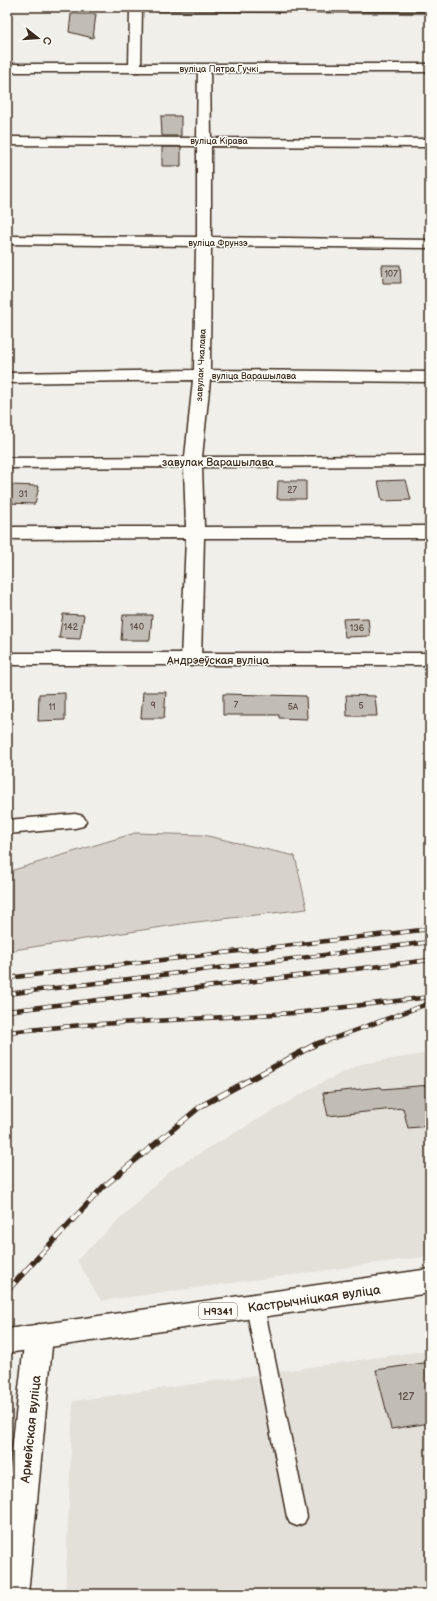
<svg xmlns="http://www.w3.org/2000/svg" width="437" height="1601" font-family="'Balsamiq Sans',sans-serif">
<style>
.built{fill:#e3e0da}
.green{fill:#d7d2cc;stroke:#897e75}
.lines{fill:none;stroke-linecap:round;stroke-linejoin:round}
.stream{stroke:#80746b;stroke-width:4.5}
.building{fill:#c1bcb4;stroke:#3b2a1e}
.service-casing{stroke:#3b2a1e;stroke-width:3}
.minor-casing{stroke:#3b2a1e;stroke-width:3}
.tertiary-casing{stroke:#3b2a1e;stroke-width:3}
.secondary-casing{stroke:#3b2a1e;stroke-width:3}
.primary-casing{stroke:#3b2a1e;stroke-width:3}
.service{fill:#fdfcf7;fill-rule:evenodd}
.minor{fill:#fdfcf7;fill-rule:evenodd}
.tertiary{fill:#fdfcf7;fill-rule:evenodd}
.secondary{fill:#fdfcf7;fill-rule:evenodd}
.primary{fill:#fdfcf7;fill-rule:evenodd}
.rail-far1-casing{stroke:#3b2a1e;stroke-width:4.5}
.rail-casing{stroke:#3b2a1e;stroke-width:5.5}
.rail-far1{stroke:#fdfcf7;stroke-width:3;stroke-dasharray:9;stroke-linecap:butt}
.rail{stroke:#fdfcf7;stroke-width:4;stroke-dasharray:12;stroke-linecap:butt}
.labels{text-anchor:middle;stroke-width:3;stroke-linejoin:round;paint-order:stroke}
.far-street-label{font-size:9px;fill:#3b2a1e;stroke:#fdfcf7}
.number-label{font-size:9px;fill:#5c4e44}
.shield{fill:#fdfcf7;stroke:#75695f;stroke-width:1}
.shield-label{font-size:10px;font-weight:bold;fill:#3b2a1e}
.street-label{font-size:11px;fill:#3b2a1e;stroke:#fdfcf7}
.near-number-label{font-size:11px;fill:#5c4e44}
.near-street-label{font-size:13px;fill:#3b2a1e;stroke:#fdfcf7}
</style>
<rect width="100%" height="100%" fill="#f1efea"/>
<filter id="ink" filterUnits="userSpaceOnUse"><feTurbulence type="fractalNoise" baseFrequency=".025" numOctaves="2"/><feDisplacementMap in="SourceGraphic" scale="8" xChannelSelector="R" yChannelSelector="G"/><feConvolveMatrix kernelMatrix="1 2 1 2 8 2 1 2 1" color-interpolation-filters="sRGB"/></filter>
<g filter="url(#ink)">
<!-- built -->
<path class="built" d="M 430,1053 L 430,1256 L 101,1301 L 77,1260 L 171,1170 L 319,1084 L 361,1064 Z
M 430,1350 L 430,1594 L 65,1594 L 73,1401 Z"/>
<!-- green -->
<path class="green" d="M 135,833 L 203,835 L 295,856 L 307,909 L 188,923 L 7,951 L 7,872 Z"/>
<g class="lines">
<!-- stream -->
<path class="stream" d="M 156,10 L 430,12"/>
</g>
<!-- building -->
<path class="building" d="M 71,14 L 96,14 L 93,38 L 69,32 Z
M 161,116 L 181,116 L 181,136 L 162,136 Z
M 162,147 L 181,147 L 181,166 L 162,166 Z
M 382,265 L 400,265 L 401,283 L 383,283 Z
M 406,480 L 411,500 L 382,501 L 378,481 Z
M 278,481 L 306,481 L 306,499 L 277,499 Z
M 11,485 L 39,486 L 35,504 L 7,503 Z
M 63,614 L 84,615 L 80,639 L 59,638 Z
M 123,615 L 152,615 L 150,640 L 121,640 Z
M 368,618 L 370,636 L 345,637 L 343,619 Z
M 143,692 L 166,692 L 164,718 L 141,718 Z
M 65,693 L 65,720 L 38,721 L 39,694 Z
M 223,694 L 306,696 L 307,719 L 279,718 L 279,715 L 223,715 Z
M 346,695 L 375,696 L 377,716 L 347,716 Z
M 430,1085 L 430,1126 L 408,1128 L 403,1108 L 328,1116 L 323,1093 L 381,1087 L 382,1089 Z
M 430,1362 L 430,1423 L 391,1429 L 376,1370 Z"/>
<g class="lines">
<!-- service casing -->
<g class="service-casing">
<path id="service" d="M 255,1298 L 261,1301 L 264,1306 L 307,1517 L 304,1523 L 297,1526 L 290,1523 L 287,1517 L 246,1306 L 249,1301 Z"/>
</g>
<!-- minor casing -->
<g class="minor-casing">
<path id="minor" d="M 130,7 L 142,7 L 141,69 L 139,72 L 131,72 L 129,69 Z
M 204,65 L 208,66 L 210,69 L 211,138 L 430,139 L 430,147 L 211,146 L 211,237 L 430,240 L 430,248 L 211,246 L 210,370 L 430,372 L 430,382 L 210,380 L 202,457 L 430,456 L 430,466 L 202,467 L 204,527 L 430,526 L 430,538 L 204,538 L 201,660 L 198,664 L 191,666 L 184,664 L 181,660 L 186,538 L 7,539 L 7,527 L 186,527 L 184,467 L 7,468 L 7,458 L 185,457 L 193,380 L 7,383 L 7,373 L 194,370 L 196,246 L 7,244 L 7,236 L 197,237 L 197,146 L 7,145 L 7,137 L 197,138 L 198,69 L 200,66 Z
M 75,814 L 83,816 L 86,821 L 83,826 L 75,828 L 7,834 L 7,820 Z
M 39,1324 L 49,1327 L 53,1336 L 28,1594 L 7,1594 L 7,1494 L 25,1336 L 29,1327 Z"/>
</g>
<!-- tertiary casing -->
<g class="tertiary-casing">
<path id="tertiary" d="M 7,64 L 430,64 L 430,72 L 7,72 Z"/>
</g>
<!-- secondary casing -->
<g class="secondary-casing">
<path id="secondary" d="M 7,653 L 430,653 L 430,665 L 7,665 Z"/>
</g>
<!-- primary casing -->
<g class="primary-casing">
<path id="primary" d="M 430,1269 L 430,1293 L 7,1353 L 7,1329 Z"/>
</g>
<!-- service -->
<use href="#service" class="service"/>
<!-- minor -->
<use href="#minor" class="minor"/>
<!-- tertiary -->
<use href="#tertiary" class="tertiary"/>
<!-- secondary -->
<use href="#secondary" class="secondary"/>
<!-- primary -->
<use href="#primary" class="primary"/>
<!-- rail-far1 casing -->
<g class="rail-far1-casing">
<path id="rail-far1" d="M 7,978 L 430,929
M 7,994 L 430,942
M 7,1011 L 430,960
M 7,1032 L 82,1025 L 295,1013 L 430,997
M 326,1041 L 430,1003"/>
</g>
<!-- rail casing -->
<g class="rail-casing">
<path id="rail" d="M 7,1291 L 103,1187 L 201,1106 L 316,1044 L 328,1040"/>
</g>
<!-- rail-far1 -->
<use href="#rail-far1" class="rail-far1"/>
<!-- rail -->
<use href="#rail" class="rail"/>
</g>
</g>
<g class="labels">
<!-- far-street labels -->
<g class="far-street-label">
<text x="219" y="72">вуліца Пятра Гучкі</text>
<text x="219" y="144">вуліца Кірава</text>
<text x="218" y="246">вуліца Фрунзэ</text>
<text transform="translate(201 365) rotate(-87)" y="3">завулак Чкалава</text>
<text x="254" y="379">вуліца Варашылава</text>
</g>
<!-- number labels -->
<g class="number-label">
<text x="391" y="277">107</text>
<text x="292" y="493">27</text>
<text x="23" y="497">31</text>
<text x="71" y="630">142</text>
<text x="137" y="630">140</text>
<text x="357" y="631">136</text>
<text x="153" y="708">9</text>
<text x="236" y="708">7</text>
<text x="361" y="709">5</text>
<text x="52" y="710">11</text>
<text x="293" y="710">5А</text>
</g>
<!-- shield labels -->
<rect class="shield" x="199" y="1303" width="38" height="16" rx="3"/>
<g class="shield-label">
<text x="218" y="1315">Н9341</text>
</g>
<!-- street labels -->
<g class="street-label">
<text x="218" y="466">завулак Варашылава</text>
<text x="218" y="664">Андрэеўская вуліца</text>
</g>
<!-- near-number labels -->
<g class="near-number-label">
<text x="406" y="1400">127</text>
</g>
<!-- near-street labels -->
<g class="near-street-label">
<text transform="translate(314 1298) rotate(-8)" y="5">Кастрычніцкая вуліца</text>
<text transform="translate(30 1429) rotate(-84)" y="5">Армейская вуліца</text>
</g>
</g>
<!-- margin -->
<rect width="437" height="1601" fill="none" stroke="#fdfcf7" stroke-width="24"/>
<rect x="12" y="12" width="413" height="1577" fill="none" stroke="#3b2a1e" stroke-width="1.5" filter="url(#ink)"/>
<!-- north arrow -->
<g transform="translate(38 38) rotate(107)" stroke="#fdfcf7" stroke-width="3" paint-order="stroke">
<path d="M0-3L7 15L0 10L-7 15Z" fill="#3b2a1e"/>
<text y="-6" font-size="11" font-weight="bold" text-anchor="middle" fill="#3b2a1e">С</text>
</g>
</svg>
